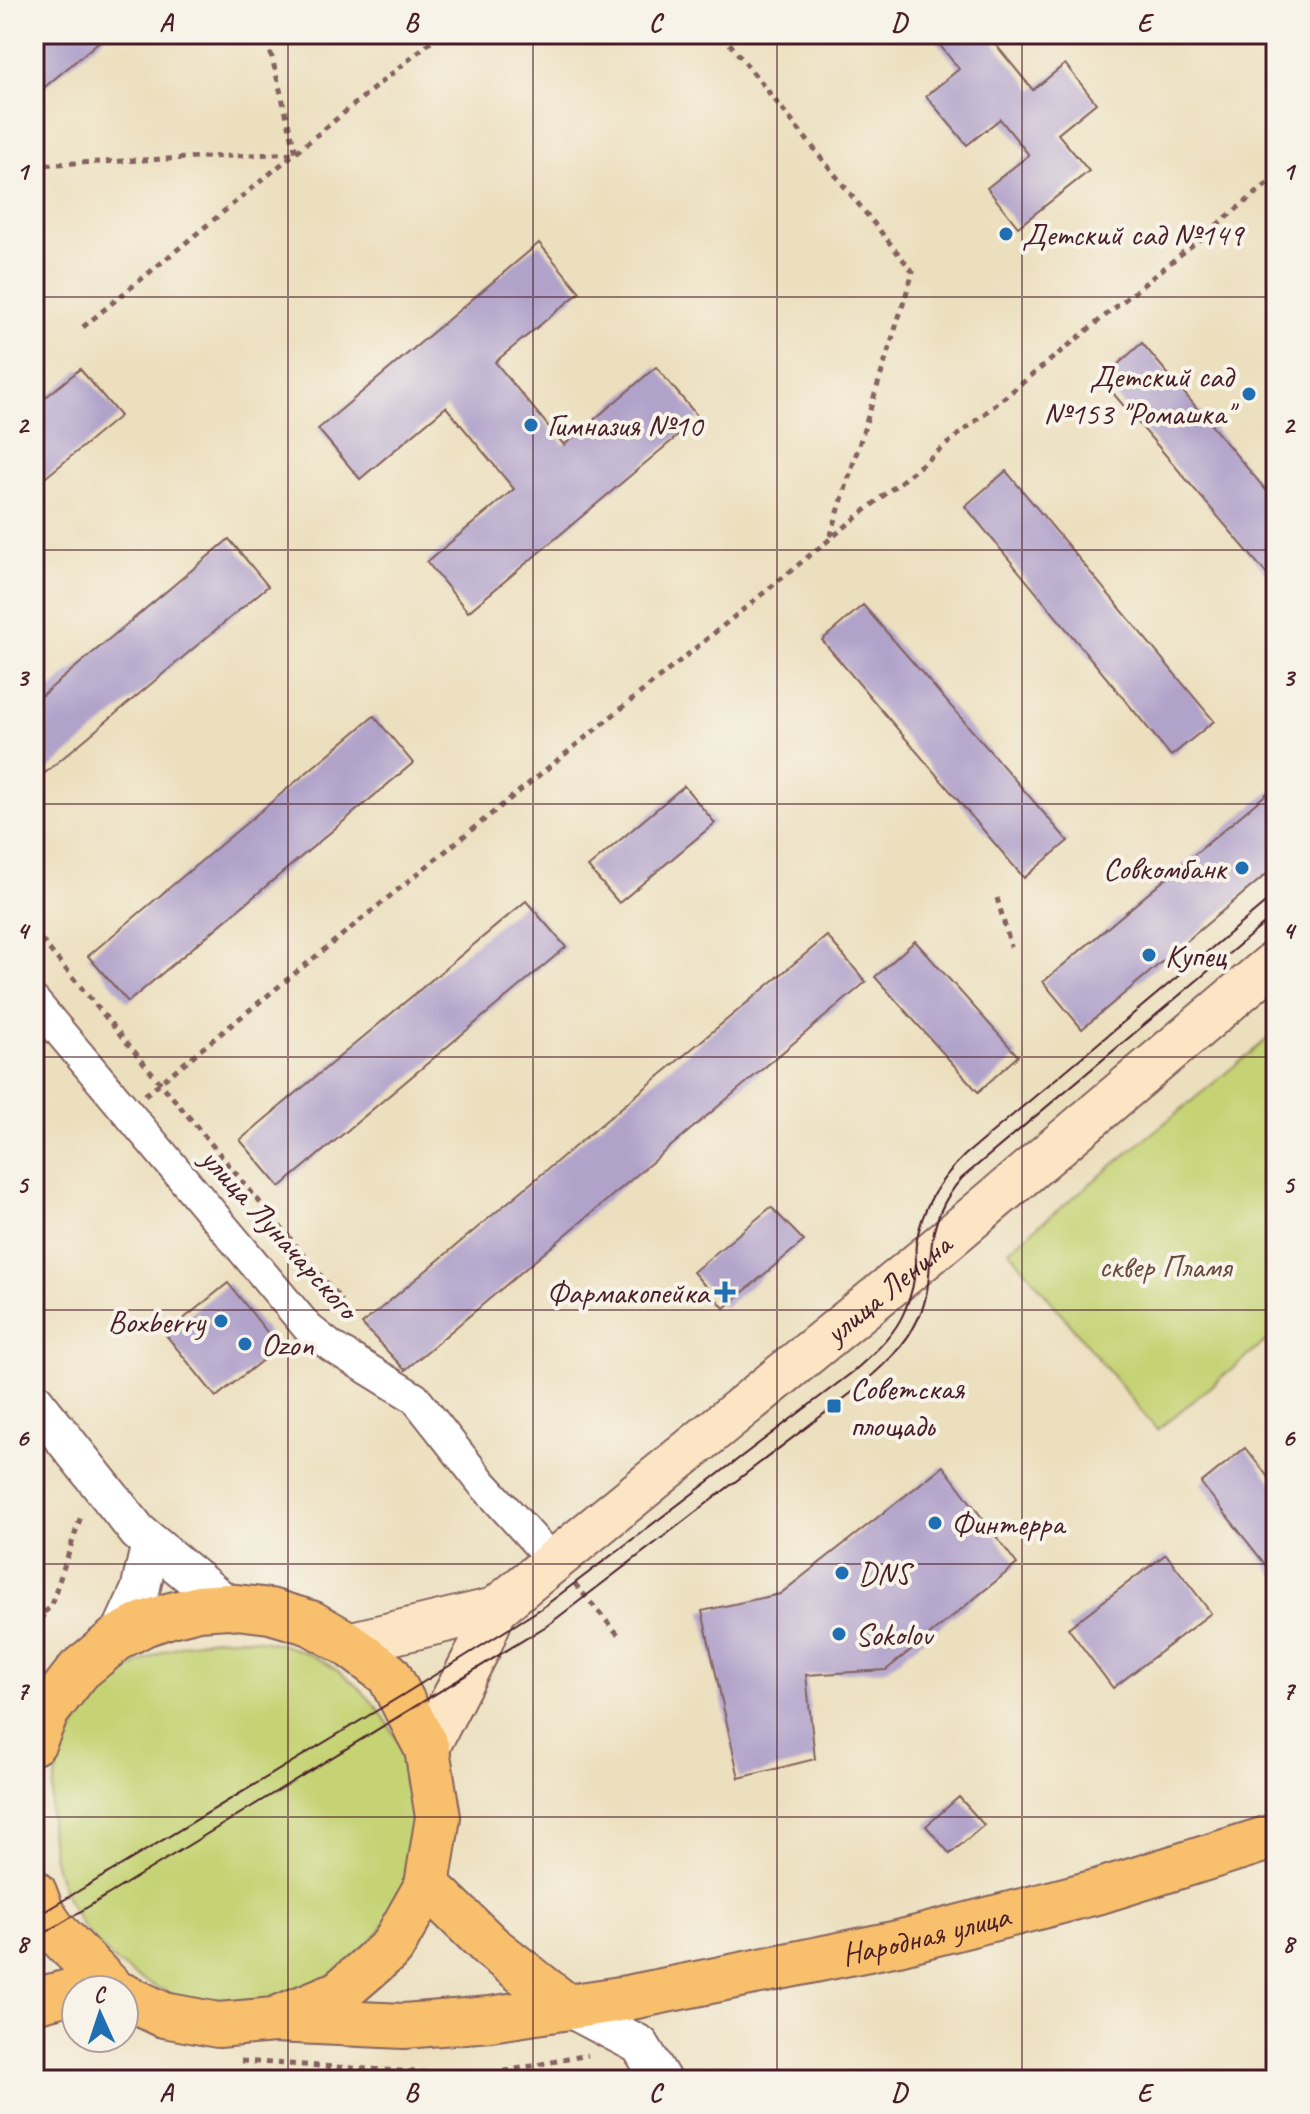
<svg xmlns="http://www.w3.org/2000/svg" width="1310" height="2114" font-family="Caveat,sans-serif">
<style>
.green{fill:#c5d374;stroke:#887950;stroke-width:2}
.building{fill:#b1a2ca}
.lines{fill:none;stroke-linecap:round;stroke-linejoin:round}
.minor-casing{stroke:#83625e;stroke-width:34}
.tertiary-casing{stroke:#83625e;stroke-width:42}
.secondary-casing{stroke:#83625e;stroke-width:46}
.primary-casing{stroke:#83625e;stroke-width:48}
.path{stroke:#83625e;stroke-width:5;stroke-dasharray:6 6;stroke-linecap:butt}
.minor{stroke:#fff;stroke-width:30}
.tertiary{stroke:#fff;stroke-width:38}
.secondary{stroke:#fce5c4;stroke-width:42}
.primary{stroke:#f8bf6c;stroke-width:44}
.tram{stroke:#4a1f2b;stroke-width:2}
.grid{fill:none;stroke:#4a1f2b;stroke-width:2;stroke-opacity:0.55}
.poi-dot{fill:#1f6fb2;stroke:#f7f3e8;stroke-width:3}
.labels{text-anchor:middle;stroke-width:8;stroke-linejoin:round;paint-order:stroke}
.poi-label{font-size:32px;fill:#4a1f2b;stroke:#f7f3e8;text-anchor:start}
.street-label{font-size:32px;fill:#4a1f2b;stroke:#f7f3e8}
.park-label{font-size:32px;fill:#694c3d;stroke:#f7f3e8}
.neatline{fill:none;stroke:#4a1f2b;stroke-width:3}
.grid-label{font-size:26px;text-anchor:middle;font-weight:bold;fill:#4a1f2b}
</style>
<rect width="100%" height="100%" fill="#f7f3e8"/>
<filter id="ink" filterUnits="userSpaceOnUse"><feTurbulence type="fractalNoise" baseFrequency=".0125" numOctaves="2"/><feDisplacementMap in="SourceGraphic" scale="16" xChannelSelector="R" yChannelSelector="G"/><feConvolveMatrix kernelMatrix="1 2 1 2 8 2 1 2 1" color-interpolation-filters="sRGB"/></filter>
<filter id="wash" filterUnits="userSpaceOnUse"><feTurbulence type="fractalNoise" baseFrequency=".006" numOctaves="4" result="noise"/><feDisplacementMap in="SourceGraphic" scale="32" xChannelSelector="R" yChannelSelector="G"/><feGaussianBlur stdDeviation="1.8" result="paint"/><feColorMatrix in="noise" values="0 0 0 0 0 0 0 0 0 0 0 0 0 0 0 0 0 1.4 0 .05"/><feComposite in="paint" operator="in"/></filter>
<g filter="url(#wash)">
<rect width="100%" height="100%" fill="#ecdfbe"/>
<!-- green -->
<path class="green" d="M 1276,1032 L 1276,1333 L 1157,1430 L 1009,1250 Z
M50 1821a183 183 0 1 1 366 0a183 183 0 1 1-366 0Z"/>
<g id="blocks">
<!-- building -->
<path class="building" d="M 34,34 L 108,34 L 34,96 Z
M 931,34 L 987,34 L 1033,90 L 1065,64 L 1096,103 L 1058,134 L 1089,171 L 1018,227 L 987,188 L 1029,155 L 1000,119 L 967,145 L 926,96 L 959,69 Z
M 539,243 L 580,292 L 495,362 L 564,445 L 656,367 L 699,418 L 468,612 L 427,562 L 514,489 L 446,407 L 360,479 L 318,429 Z
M 1142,343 L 1276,502 L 1276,585 L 1101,379 Z
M 80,369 L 120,416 L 34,487 L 34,407 Z
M 1006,471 L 1214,721 L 1171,756 L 965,506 Z
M 229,539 L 268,586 L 34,782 L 34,702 Z
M 863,605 L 1068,841 L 1024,878 L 822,640 Z
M 374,716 L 413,763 L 128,1002 L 88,956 Z
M 684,786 L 715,823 L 619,903 L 588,867 Z
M 1276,786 L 1276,866 L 1082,1029 L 1043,982 Z
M 526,901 L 566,947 L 280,1187 L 240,1140 Z
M 827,936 L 866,982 L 405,1370 L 362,1324 Z
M 915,941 L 1018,1056 L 978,1092 L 875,977 Z
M 771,1207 L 804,1241 L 724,1308 L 693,1272 Z
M 228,1283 L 279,1347 L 216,1397 L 165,1334 Z
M 1245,1448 L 1276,1487 L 1276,1578 L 1201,1483 Z
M 943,1466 L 1017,1564 L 886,1670 L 806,1675 L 815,1759 L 739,1778 L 702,1611 L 780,1594 Z
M 1166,1554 L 1211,1613 L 1113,1688 L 1068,1628 Z
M 959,1797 L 984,1825 L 950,1854 L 926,1826 Z"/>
</g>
</g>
<g filter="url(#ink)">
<use href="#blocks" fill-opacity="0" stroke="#83625e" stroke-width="2"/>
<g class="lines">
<!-- minor casing -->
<g class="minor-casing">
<path id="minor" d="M 34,1001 L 308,1328 L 332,1347 L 415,1398 L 482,1483 L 554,1562"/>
</g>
<!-- tertiary casing -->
<g class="tertiary-casing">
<path id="tertiary" d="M 34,1401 L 138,1532 L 228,1606
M 119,1637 L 140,1591 L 151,1543
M 566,2006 L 640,2045 L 661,2080"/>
</g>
<!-- secondary casing -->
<g class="secondary-casing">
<g id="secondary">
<path id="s1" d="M 348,1644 L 495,1609 L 930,1254 L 1276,961"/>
<path d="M 427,1749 L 479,1648 L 495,1609"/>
</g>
</g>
<!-- primary casing -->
<g class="primary-casing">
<g id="primary">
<path d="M 34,1742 L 47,1711 L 79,1670 L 119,1637 L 144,1624 L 171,1615 L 199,1608 L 228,1606 L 270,1611 L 311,1623 L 348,1644 L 389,1675 L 427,1749 L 438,1817 L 427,1885 L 392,1947 L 339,1993 L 274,2020 L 218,2025 L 164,2015 L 124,1996"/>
<path d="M 427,1885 L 491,1947 L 566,2006"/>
<path d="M 34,1892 L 42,1913 L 53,1929 L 113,1990"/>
<path d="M 34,2001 L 76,1990"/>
<path id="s2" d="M 274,2020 L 404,2026 L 490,2019 L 627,1998 L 898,1943 L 1100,1891 L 1276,1836"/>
</g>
</g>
<!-- path -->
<path class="path" d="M 722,34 L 913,272 L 830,538
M 34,165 L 296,153 L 266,34
M 83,327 L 440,34
M 997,898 L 1011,947
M 34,931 L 342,1301
M 145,1095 L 1276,177
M 575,1584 L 621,1638
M 34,1619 L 50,1608 L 82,1513
M 34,1626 L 44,1615
M 241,2061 L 480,2076 L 588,2055"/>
<!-- minor -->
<use href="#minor" class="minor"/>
<!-- tertiary -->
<use href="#tertiary" class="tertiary"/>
<!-- secondary -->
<use href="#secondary" class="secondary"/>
<!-- primary -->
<use href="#primary" class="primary"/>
<!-- tram -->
<path class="tram" d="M 34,1918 L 401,1696 L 542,1608 L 854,1371 C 874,1353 895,1335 905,1310 C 911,1296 915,1278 916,1263 C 916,1256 915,1250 916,1244 C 922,1207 939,1180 965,1155 L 1276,894
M 34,1940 L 548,1625 L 859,1387 C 882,1367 906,1346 919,1317 C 929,1296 929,1273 931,1251 C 933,1223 943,1199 962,1178 L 1276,914"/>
</g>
</g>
<!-- grid -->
<path class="grid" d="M 288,34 L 288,2080M 533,34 L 533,2080M 777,34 L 777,2080M 1022,34 L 1022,2080M 34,297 L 1276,297M 34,550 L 1276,550M 34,804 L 1276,804M 34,1057 L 1276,1057M 34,1310 L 1276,1310M 34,1564 L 1276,1564M 34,1817 L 1276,1817"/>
<!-- markers -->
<g class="poi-dot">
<circle cx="1006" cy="234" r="8"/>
<circle cx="1249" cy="394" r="8"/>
<circle cx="531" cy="425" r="8"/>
<circle cx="1242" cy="868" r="8"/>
<circle cx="1149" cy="955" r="8"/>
<path d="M721 1280h8v8h8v8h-8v8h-8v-8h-8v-8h8z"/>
<circle cx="221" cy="1321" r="8"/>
<circle cx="245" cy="1344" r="8"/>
<rect x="826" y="1398" width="16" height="16" rx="4"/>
<circle cx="935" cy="1523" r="8"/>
<circle cx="842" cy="1573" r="8"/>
<circle cx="839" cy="1634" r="8"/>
</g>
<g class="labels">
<!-- poi labels -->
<g class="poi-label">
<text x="1022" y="245">Детский сад №149</text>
<text x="1233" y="387" text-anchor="end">Детский сад<tspan x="1233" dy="37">№153 "Ромашка"</tspan></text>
<text x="547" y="436">Гимназия №10</text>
<text x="1226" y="879" text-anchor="end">Совкомбанк</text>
<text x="1165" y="966">Купец</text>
<text x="709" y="1303" text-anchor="end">Фармакопейка</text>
<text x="205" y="1332" text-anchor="end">Boxberry</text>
<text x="261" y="1355">Ozon</text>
<text x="850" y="1399">Советская<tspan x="850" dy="37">площадь</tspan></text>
<text x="951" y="1534">Финтерра</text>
<text x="858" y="1584">DNS</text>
<text x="855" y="1645">Sokolov</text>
</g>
<!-- street labels -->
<g class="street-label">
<text transform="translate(280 1233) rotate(48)" y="11">улица Луначарского</text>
<text dy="11" stroke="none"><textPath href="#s1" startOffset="658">улица Ленина</textPath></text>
<text dy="11" stroke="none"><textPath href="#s2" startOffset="660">Народная улица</textPath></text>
</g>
<!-- park labels -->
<g class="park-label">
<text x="1165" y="1277">сквер Пламя</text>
</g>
</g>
<!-- margin -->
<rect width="1310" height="2114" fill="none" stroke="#f7f3e8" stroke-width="88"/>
<!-- north arrow -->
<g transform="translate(100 2014) rotate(357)"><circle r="38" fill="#f7f3e8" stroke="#b29e9c" stroke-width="2"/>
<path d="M0-6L14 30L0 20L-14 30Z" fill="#1f6fb2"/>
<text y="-12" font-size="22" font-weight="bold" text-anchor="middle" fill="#4a1f2b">С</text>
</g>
<rect x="44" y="44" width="1222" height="2026" class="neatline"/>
<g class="grid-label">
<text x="166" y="31">A</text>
<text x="411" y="31">B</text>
<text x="655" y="31">C</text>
<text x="899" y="31">D</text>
<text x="1144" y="31">E</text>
<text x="22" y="180">1</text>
<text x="1288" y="180">1</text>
<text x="22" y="433">2</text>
<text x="1288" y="433">2</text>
<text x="22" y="686">3</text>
<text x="1288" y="686">3</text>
<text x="22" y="939">4</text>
<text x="1288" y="939">4</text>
<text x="22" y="1193">5</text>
<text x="1288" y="1193">5</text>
<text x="22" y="1446">6</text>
<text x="1288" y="1446">6</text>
<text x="22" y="1699">7</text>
<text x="1288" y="1699">7</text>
<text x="22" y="1952">8</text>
<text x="1288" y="1952">8</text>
<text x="166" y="2101">A</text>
<text x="411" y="2101">B</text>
<text x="655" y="2101">C</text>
<text x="899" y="2101">D</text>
<text x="1144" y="2101">E</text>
</g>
</svg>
